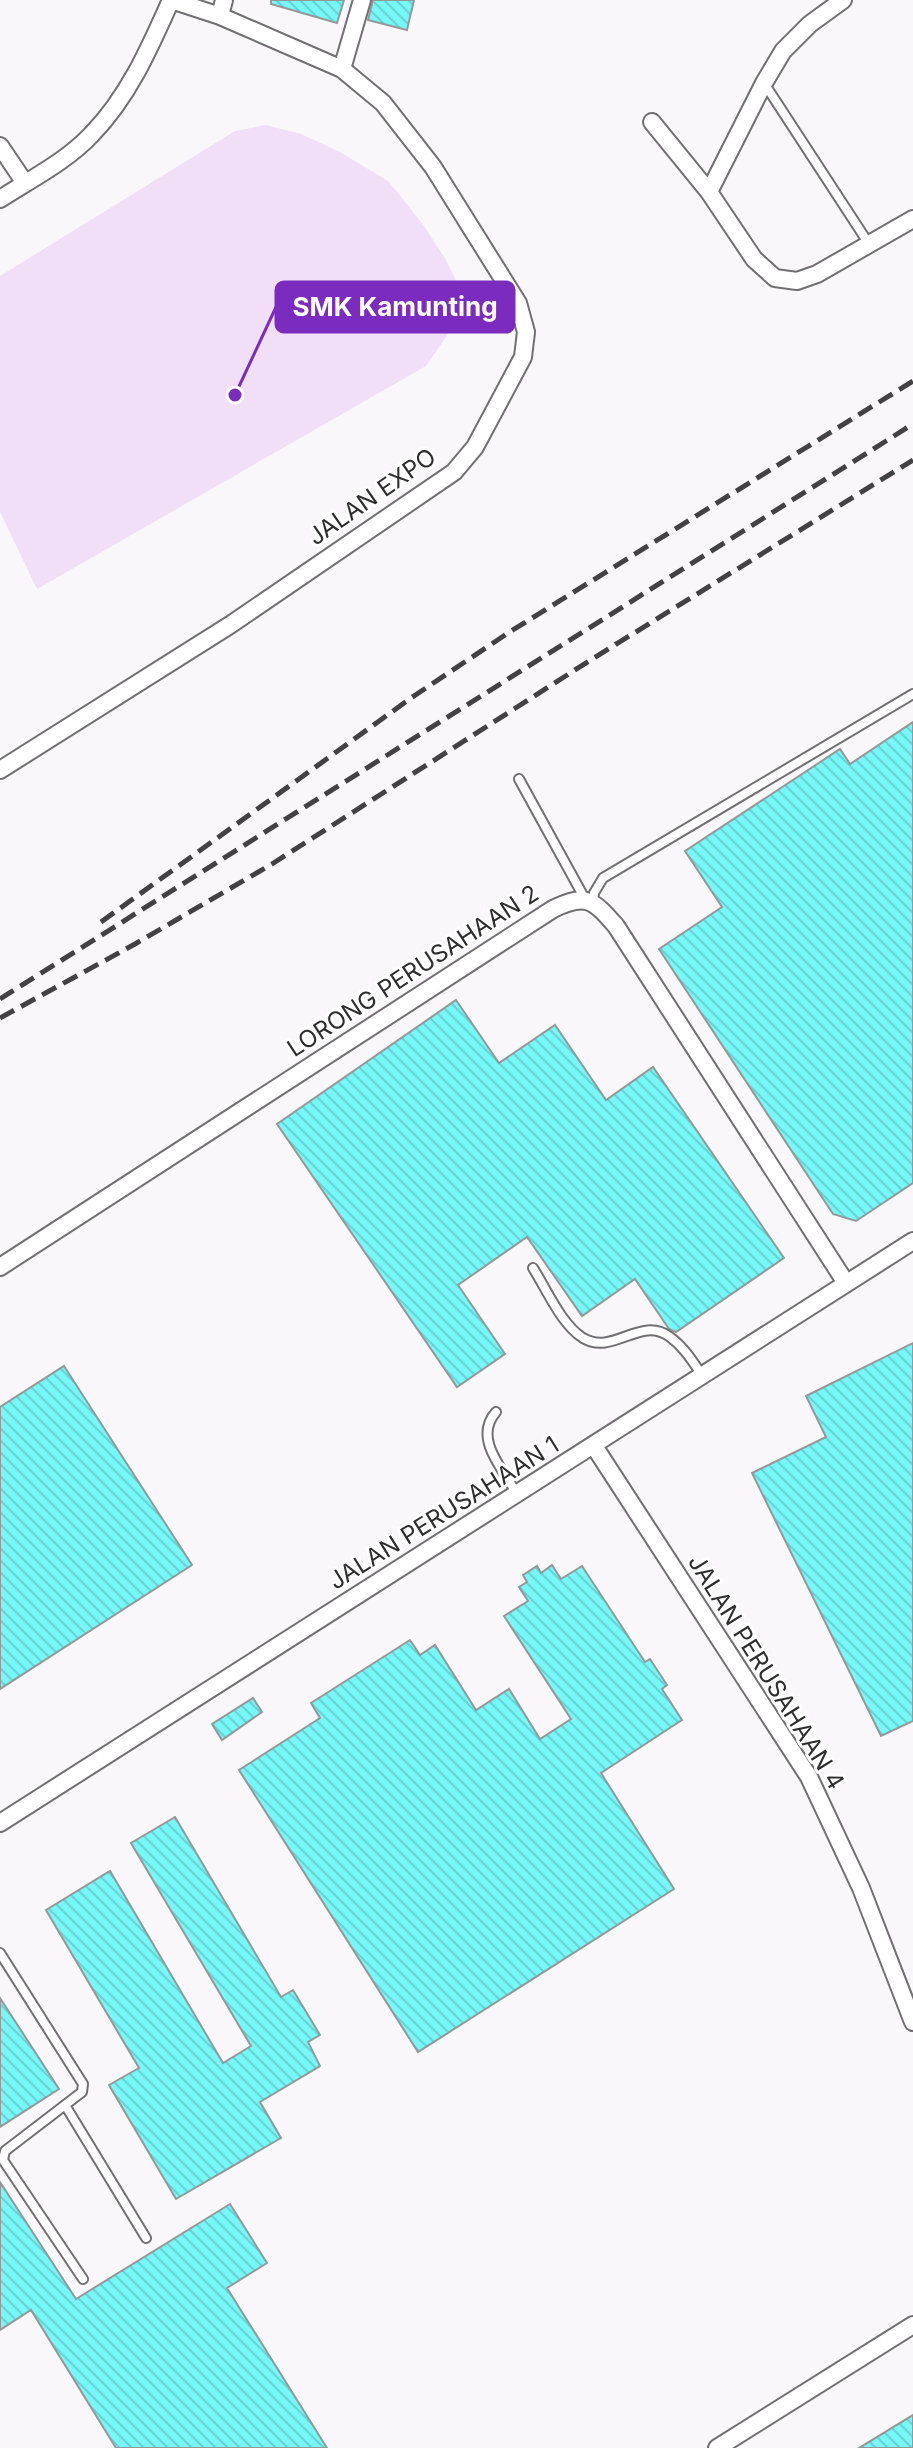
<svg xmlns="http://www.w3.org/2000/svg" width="913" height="2448" font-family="Inter,sans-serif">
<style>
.grass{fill:#f1def7}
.building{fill:url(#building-back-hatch);stroke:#939898;stroke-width:2}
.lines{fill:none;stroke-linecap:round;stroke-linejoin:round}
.service-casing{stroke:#716f72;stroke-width:12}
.minor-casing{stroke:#716f72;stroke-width:20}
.service{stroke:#fff;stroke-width:8}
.minor{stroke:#fff;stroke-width:16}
.rail{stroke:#434243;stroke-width:5;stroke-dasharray:16 8;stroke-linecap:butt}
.labels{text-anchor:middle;stroke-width:6;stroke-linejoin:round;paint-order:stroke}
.street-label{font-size:24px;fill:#2e2d2e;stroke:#fff}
.leader{fill:none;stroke:#7b2cbf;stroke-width:3}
.callout-dot{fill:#7b2cbf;stroke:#fff;stroke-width:3}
.callout{fill:#7b2cbf;stroke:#7b2cbf;stroke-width:3}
.callout-label{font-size:26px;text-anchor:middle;font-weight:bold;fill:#fff}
</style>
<defs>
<pattern id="building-back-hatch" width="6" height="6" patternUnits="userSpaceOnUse" patternTransform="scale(2)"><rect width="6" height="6" fill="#76f7f8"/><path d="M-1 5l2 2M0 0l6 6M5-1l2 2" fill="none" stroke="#66d4d5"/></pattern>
</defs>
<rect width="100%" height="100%" fill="#f9f7fa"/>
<!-- grass -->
<path class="grass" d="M 266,125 L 301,134 L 340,152 L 388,181 L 422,223 L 446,260 L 460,289 L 461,315 L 426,366 L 37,589 L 0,512 L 0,276 L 235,131 Z"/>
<!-- building -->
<path class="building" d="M 271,0 L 344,0 L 337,23 L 271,4 Z
M 373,0 L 414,0 L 407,30 L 368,20 Z
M 913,722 L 913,1183 L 856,1221 L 833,1214 L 659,949 L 722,907 L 685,851 L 840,749 L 850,764 Z
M 456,1000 L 499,1063 L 555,1025 L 606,1100 L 653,1067 L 784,1258 L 676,1332 L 669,1329 L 635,1279 L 582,1316 L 527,1237 L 458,1285 L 505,1354 L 457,1387 L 277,1124 Z
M 913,1343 L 913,1721 L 881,1736 L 752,1473 L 826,1437 L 806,1396 Z
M 64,1366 L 192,1565 L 0,1689 L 0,1407 Z
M 552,1565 L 561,1579 L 582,1566 L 645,1662 L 650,1659 L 667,1685 L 662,1689 L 682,1720 L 601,1773 L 674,1889 L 418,2052 L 239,1770 L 320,1718 L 311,1703 L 410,1640 L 420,1655 L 435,1645 L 476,1710 L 509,1689 L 540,1739 L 571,1719 L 504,1616 L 528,1601 L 519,1587 L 527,1582 L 523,1575 L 537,1566 L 541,1573 Z
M 253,1698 L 262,1712 L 222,1740 L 212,1724 Z
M 175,1817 L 281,1997 L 293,1990 L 320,2035 L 308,2042 L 320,2066 L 260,2102 L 281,2138 L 176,2199 L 109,2085 L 139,2068 L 46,1910 L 110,1871 L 223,2063 L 251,2046 L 131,1843 Z
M 0,1998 L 59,2089 L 0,2127 Z
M 0,2182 L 76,2299 L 230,2204 L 267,2263 L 227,2288 L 327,2448 L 116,2448 L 31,2310 L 0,2330 Z
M 913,2415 L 913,2448 L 859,2448 Z"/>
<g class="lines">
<!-- service casing -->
<g class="service-casing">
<path id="service" d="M 764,83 L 869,244
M 519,779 L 585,899
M 593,903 L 594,893 L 603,878 L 913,694
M 533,1268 C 547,1290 561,1324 583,1338 C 614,1356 640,1315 670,1337 C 684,1347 693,1362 702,1375
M 496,1412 C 473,1438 502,1468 517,1494
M 0,1953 L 83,2084 L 82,2092 L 5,2151 L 3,2160 L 83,2279
M 65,2105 L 146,2238"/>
</g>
<!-- minor casing -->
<g class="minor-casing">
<path id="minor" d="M 220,16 L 224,0
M 342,69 L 362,0
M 652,122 L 709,192 L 754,259 L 775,278 L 797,281 L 817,274 L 913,219
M 0,146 L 25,183
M 709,192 L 764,83 L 783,51 L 810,24 L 843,0
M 0,199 C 31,179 67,161 92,134 C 129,96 150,47 171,0
M 0,770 L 230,625 L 454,472 L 475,447 L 523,357 L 526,332 L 518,303 L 433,167 L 383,103 L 342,69 L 220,16 L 171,0
M 0,1267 L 553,909 C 587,892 594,901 616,926 L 846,1283
M 594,1446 L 809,1777 L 861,1888 L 913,2022
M 0,1823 L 913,1241
M 717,2448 L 913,2325"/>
</g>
<!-- service -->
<use href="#service" class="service"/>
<!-- minor -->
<use href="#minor" class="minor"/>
<!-- rail -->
<path class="rail" d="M 101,922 L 411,698 L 508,633 L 913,381
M 0,999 L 913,424
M 0,1018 L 135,944 L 272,864 L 589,661 L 913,460"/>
</g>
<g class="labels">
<!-- street labels -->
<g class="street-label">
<text transform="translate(372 497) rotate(-35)" y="8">JALAN EXPO</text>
<text transform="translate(413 971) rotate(-33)" y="8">LORONG PERUSAHAAN 2</text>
<text transform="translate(444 1513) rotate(-32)" y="8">JALAN PERUSAHAAN 1</text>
<text transform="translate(766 1672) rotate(58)" y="8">JALAN PERUSAHAAN 4</text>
</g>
</g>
<!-- callouts -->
<path class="leader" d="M235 395L276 307"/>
<circle class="callout-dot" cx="235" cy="395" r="8"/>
<rect class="callout" x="276" y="282" width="238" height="50" rx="8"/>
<g class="callout-label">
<text x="395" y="316">SMK Kamunting</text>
</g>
</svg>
